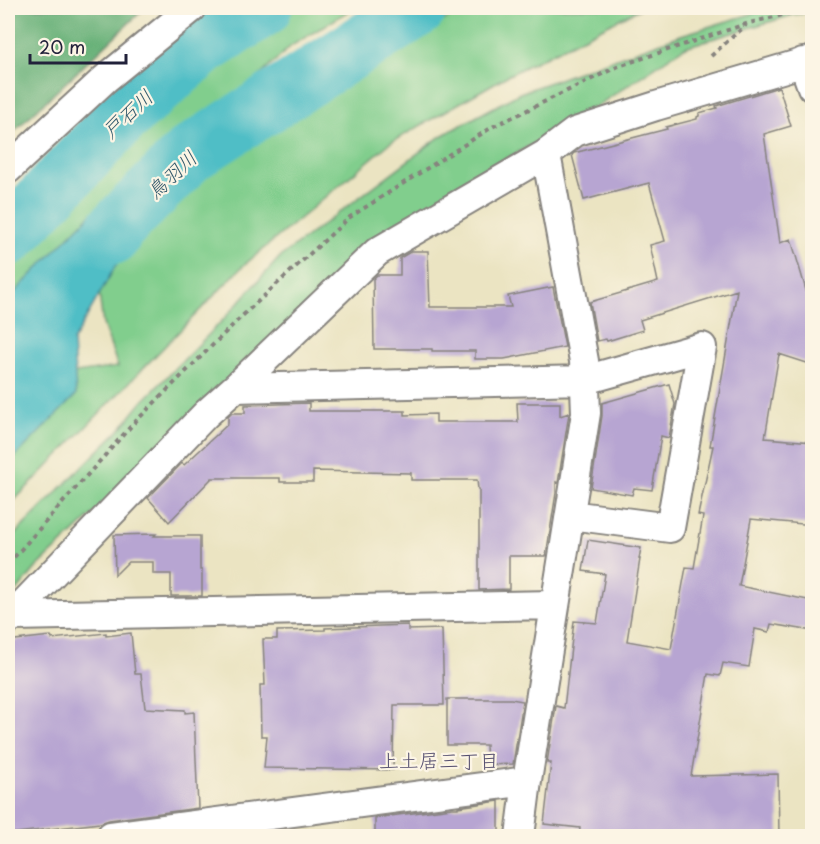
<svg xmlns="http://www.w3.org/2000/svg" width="820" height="844" font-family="'Playpen Sans','Klee One',sans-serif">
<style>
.green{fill:#81ce8d;stroke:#527864;stroke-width:1.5}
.forest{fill:#68b178;stroke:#456a5a;stroke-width:1.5}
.water{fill:#50bec6;stroke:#397080;stroke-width:1.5}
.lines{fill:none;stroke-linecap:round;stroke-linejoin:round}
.river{stroke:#50bec6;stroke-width:58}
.building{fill:#b7a5d2}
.street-casing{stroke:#86837e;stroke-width:32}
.path{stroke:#86837e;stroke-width:4;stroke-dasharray:4.5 4.5;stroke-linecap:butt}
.street{stroke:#fff;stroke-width:28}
.labels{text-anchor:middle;stroke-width:4.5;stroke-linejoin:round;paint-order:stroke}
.water-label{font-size:20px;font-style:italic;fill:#32596c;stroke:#fcf5e5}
.neighbourhood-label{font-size:20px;fill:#565070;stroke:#fcf5e5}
</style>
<rect width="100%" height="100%" fill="#fcf5e5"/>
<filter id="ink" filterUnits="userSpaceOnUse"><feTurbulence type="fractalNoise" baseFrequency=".0167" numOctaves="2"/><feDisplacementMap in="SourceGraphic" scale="12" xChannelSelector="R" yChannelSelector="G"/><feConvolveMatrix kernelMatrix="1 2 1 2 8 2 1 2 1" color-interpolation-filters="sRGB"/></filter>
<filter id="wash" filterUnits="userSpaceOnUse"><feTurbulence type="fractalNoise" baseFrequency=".008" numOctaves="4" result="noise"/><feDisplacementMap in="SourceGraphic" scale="24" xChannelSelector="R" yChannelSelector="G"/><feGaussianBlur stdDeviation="1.35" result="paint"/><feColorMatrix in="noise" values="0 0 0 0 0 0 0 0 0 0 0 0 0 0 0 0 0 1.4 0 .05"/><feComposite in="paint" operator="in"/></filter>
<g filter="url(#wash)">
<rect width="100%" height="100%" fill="#ebe4c2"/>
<!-- green -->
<path class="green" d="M 235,8 L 354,8 L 291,46 L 8,316 L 8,211 L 71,148 L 210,27 Z
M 467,8 L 641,8 L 505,77 L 390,143 L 243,266 L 8,507 L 8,383 L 118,367 L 103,324 L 96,271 L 169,201 L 231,149 L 312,102 L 429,28 Z
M 771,8 L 812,8 L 812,12 L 793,15 L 685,47 L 570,124 L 473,177 L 252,359 L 185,428 L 36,568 L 8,602 L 8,541 L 121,428 L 142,402 L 221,322 L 280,257 L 441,136 L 520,93 L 681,35 Z"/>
<!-- forest -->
<path class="forest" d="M 8,8 L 145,8 L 8,137 Z"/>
<!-- water -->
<path class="water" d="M 169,172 L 73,341 L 76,395 L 8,464 L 8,299 L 92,213 Z"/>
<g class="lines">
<!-- river -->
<path class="river" d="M 112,236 L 116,228 L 190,154 L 418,8
M 8,237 L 122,117 L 201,48 L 263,8"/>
</g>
<g id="blocks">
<!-- building -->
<path class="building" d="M 779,87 L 791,126 L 764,134 L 780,243 L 791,239 L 813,314 L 813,365 L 779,354 L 765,438 L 813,442 L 813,525 L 751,519 L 739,586 L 813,601 L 813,631 L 771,624 L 769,632 L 755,629 L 749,667 L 723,663 L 720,676 L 708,674 L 691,776 L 778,774 L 779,837 L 579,837 L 580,828 L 544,824 L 551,763 L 547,763 L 556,706 L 564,708 L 574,621 L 597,623 L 605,574 L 583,571 L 588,540 L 641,548 L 639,559 L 640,559 L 627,641 L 671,649 L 686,567 L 694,568 L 703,516 L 698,515 L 713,446 L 710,446 L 737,290 L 640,320 L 643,330 L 607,341 L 606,339 L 597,341 L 590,302 L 658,282 L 650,245 L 665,241 L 649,183 L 584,200 L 572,155 L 574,153 L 667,129 L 666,127 L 697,119 L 697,117 L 699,116 L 699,113 L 717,108 L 716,106 Z
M 412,251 L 428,251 L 430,307 L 511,307 L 508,296 L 553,287 L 565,347 L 504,359 L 475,359 L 475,351 L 432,351 L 432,349 L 374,349 L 373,279 L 377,275 L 400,275 L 400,258 Z
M 669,384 L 675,404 L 669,438 L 661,436 L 652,490 L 634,488 L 632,495 L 591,488 L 602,416 L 602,403 Z
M 309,403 L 309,411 L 405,411 L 405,415 L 436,414 L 436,422 L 518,422 L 517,403 L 560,403 L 560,416 L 569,413 L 558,483 L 556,482 L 556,493 L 546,556 L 509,556 L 509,589 L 479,590 L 479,489 L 478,489 L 477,480 L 411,480 L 411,473 L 313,471 L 313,482 L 280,482 L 280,478 L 212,478 L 169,522 L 148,498 L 182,463 L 184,465 L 228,424 L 228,417 L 232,413 L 245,413 L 245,405 Z
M 156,534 L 154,536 L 200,536 L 200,570 L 202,570 L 202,596 L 171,596 L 171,574 L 153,574 L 153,562 L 128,562 L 115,575 L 114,535 Z
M 408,625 L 408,630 L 442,629 L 444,705 L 394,705 L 393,770 L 264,768 L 267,736 L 261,736 L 260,685 L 265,685 L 263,639 L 277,639 L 277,631 L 325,630 L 325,628 Z
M 106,633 L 106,636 L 131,633 L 135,674 L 141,674 L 145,708 L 185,710 L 185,713 L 194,712 L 198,808 L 109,820 L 100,823 L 8,834 L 8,646 L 15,640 L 51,636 L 52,639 Z
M 447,699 L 511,699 L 523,701 L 513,764 L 487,765 L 486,745 L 447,745 Z
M 499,801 L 499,837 L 375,837 L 375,818 L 452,808 L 458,808 L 458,807 Z"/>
</g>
</g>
<g filter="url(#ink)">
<use href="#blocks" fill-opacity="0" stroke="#86837e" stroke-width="1.5"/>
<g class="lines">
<!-- street casing -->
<g class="street-casing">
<path id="street" d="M 803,62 L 812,87
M 8,169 L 105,79 L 192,8
M 235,388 L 585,380 L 702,347 L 670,528 L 570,515
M 13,616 L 555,605
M 8,620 L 206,414 L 235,388 L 377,252 L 546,154 L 575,132 L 656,106 L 812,60
M 111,836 L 527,781
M 520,836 L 527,781 L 586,413 L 584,361 L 546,154"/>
</g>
<!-- path -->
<path class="path" d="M 711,56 L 746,25
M 8,564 L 132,425 L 241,317 L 350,217 L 494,126 L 619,66 L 749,23 L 812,8"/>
<!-- street -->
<use href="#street" class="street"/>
</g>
</g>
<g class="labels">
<!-- water labels -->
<g class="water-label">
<text transform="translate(128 114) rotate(-43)" y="7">戸石川</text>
<text transform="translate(172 175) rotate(-43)" y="7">鳥羽川</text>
</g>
<!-- neighbourhood labels -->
<g class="neighbourhood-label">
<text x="439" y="768">上土居三丁目</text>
</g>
</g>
<!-- margin -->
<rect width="820" height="844" fill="none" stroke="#fcf5e5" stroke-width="30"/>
<!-- scale -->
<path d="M30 54v9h96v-9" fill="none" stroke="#22223b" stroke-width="3"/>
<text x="39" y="54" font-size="18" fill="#22223b" stroke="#fcf5e5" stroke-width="4.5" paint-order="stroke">20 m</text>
</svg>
